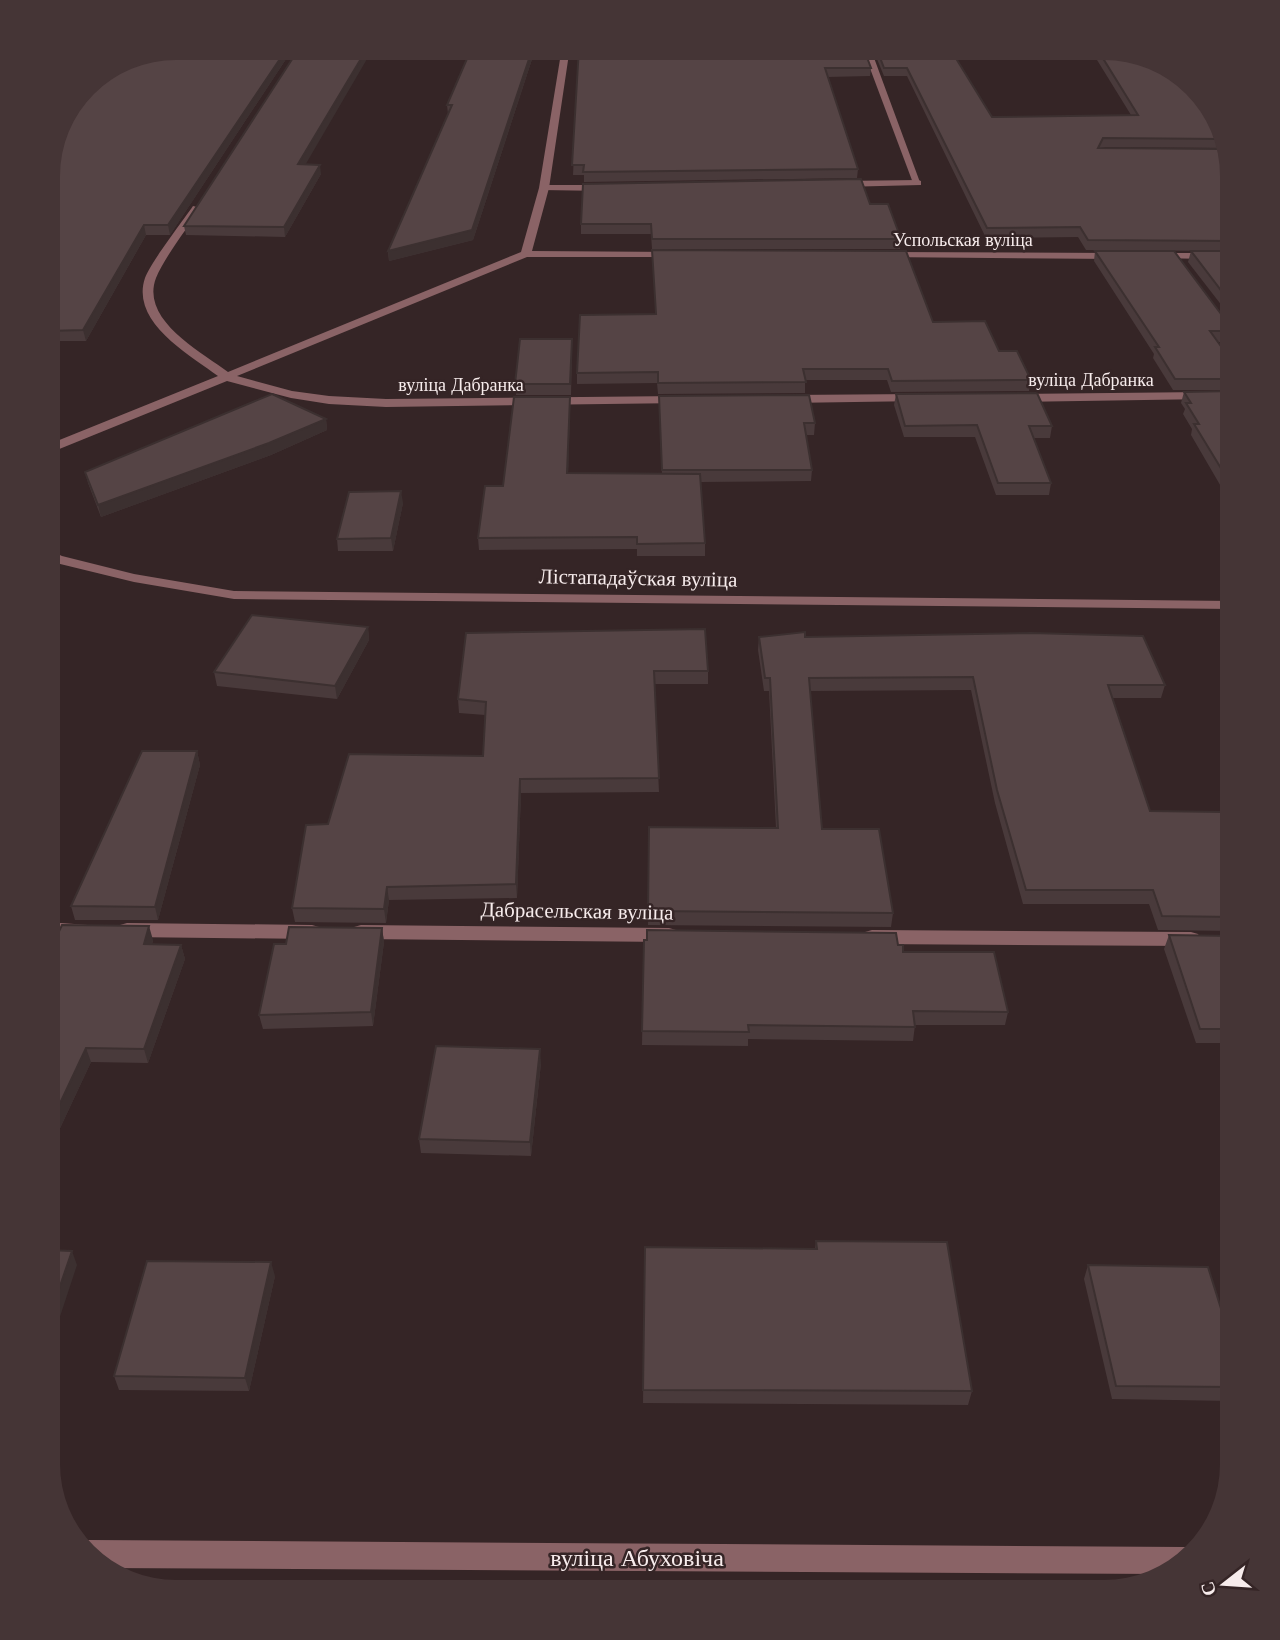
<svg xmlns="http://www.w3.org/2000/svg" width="1280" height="1640" font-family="'Libre Baskerville',serif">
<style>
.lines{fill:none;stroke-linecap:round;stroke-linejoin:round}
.lane{fill:#8a6366;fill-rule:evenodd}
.street{fill:#8a6366;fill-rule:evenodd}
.wall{fill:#493a3b}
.shaded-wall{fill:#3c3030}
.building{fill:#554445;stroke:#3c3030;stroke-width:2}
.labels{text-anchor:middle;stroke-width:5;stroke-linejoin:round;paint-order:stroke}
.far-street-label{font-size:18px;fill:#f7ecec;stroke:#352526}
.street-label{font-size:21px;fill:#f7ecec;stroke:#352526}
.near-street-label{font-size:24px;fill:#f7ecec;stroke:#352526}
</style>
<rect width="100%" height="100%" fill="#352526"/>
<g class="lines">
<!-- lane -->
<path class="lane" d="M 918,180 L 921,181 L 921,185 L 841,187 L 836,184 L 841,181 Z
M 544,185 L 606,185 L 611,188 L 606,191 L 541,190 L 541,186 Z"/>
<!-- street -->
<path class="street" d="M 562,47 L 570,47 L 549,188 L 532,251 L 676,252 L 680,253 L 680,257 L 527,257 L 237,376 L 292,391 L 329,396 L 386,399 L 680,396 L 684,397 L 684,403 L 386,407 L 329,404 L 291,398 L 227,381 L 47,454 L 47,445 L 218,376 C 190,355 130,322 145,278 C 151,262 182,222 193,206 L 201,208 C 188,227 164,258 156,278 C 140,320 201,352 228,372 L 521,252 L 539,188 Z
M 862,47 L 870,47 L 921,185 L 913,183 Z
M 886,252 L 1117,253 L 1122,256 L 1117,259 L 882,257 L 882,253 Z
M 1156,253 L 1212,253 L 1217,256 L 1212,259 L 1152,258 L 1151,256 Z
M 1205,392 L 1211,396 L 1209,399 L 1016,402 L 1010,398 L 1016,394 Z
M 918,394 L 924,398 L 922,401 L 788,403 L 782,399 L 788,395 Z
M 47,549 L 62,556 L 134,574 L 234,591 L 1233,601 L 1233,609 L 234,599 L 134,582 L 52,562 L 47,559 Z
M 47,922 L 88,925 L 90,930 L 88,935 L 47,936 Z
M 127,923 L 312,925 L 319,927 L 321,932 L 319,937 L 312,939 L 127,937 L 120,935 L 118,930 L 120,925 Z
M 361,925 L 669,928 L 676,930 L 679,935 L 676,940 L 669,942 L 361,939 L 354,937 L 352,932 L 354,927 Z
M 872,930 L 1191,932 L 1198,934 L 1201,939 L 1198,944 L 1191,946 L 872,944 L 865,942 L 862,937 L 865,932 Z
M 89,1540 L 1185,1547 L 1194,1551 L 1175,1571 L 1165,1574 L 103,1568 L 79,1545 Z"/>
</g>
<!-- wall -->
<path class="wall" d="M 176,47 L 294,47 L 170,235 L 146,235 L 86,341 L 48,341 L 48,167 Z
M 472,47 L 536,47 L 473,240 L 389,261 L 388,251 L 448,114 L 447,105 Z
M 579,47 L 871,68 L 870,76 L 827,77 L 858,169 L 857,178 L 584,182 L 584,175 L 573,175 Z
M 872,47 L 949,47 L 992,117 L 1131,115 L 1089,47 L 1112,48 L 1213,109 L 1225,148 L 1101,147 L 1233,176 L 1233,251 L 1086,250 L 1078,237 L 986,238 L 907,76 L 884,76 Z
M 305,164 L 321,174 L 285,237 L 186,235 L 184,226 Z
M 870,204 L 901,239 L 900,249 L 652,249 L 651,234 L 581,234 L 581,224 Z
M 652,250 L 933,322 L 999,351 L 1031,380 L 1029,391 L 891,392 L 887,380 L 805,380 L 805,393 L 658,394 L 657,383 L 577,384 L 577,373 L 656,314 Z
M 1095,251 L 1233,327 L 1233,342 L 1217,342 L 1233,363 L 1233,390 L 1173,390 L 1153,358 L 1154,354 L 1094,261 Z
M 1191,251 L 1233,251 L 1233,320 L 1188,262 Z
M 572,350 L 571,395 L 516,395 L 515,384 Z
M 1233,391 L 1233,502 L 1230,502 L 1191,435 L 1192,429 L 1183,414 L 1185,409 L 1181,403 L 1184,392 Z
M 896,394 L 1052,426 L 1050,438 L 1034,438 L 1051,483 L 1049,495 L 996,495 L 975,437 L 904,437 L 894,405 Z
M 659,396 L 815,423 L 814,435 L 806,435 L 812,470 L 811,481 L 700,482 L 705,543 L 705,556 L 637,556 L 637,549 L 479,550 L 478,538 L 503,486 L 570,408 L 568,473 L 662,474 Z
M 326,419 L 327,430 L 271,455 L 101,517 L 88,483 L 85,472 Z
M 403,503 L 393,551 L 338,551 L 337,539 Z
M 368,627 L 369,640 L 337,699 L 217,686 L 214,672 Z
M 466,633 L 708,671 L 708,684 L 654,684 L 659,792 L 521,793 L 517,898 L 389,900 L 386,923 L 295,922 L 292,908 L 328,824 L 483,756 L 485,715 L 459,713 L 458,699 Z
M 759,637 L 805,637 L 1165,685 L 1161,698 L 1113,698 L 1150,811 L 1233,832 L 1233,931 L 1158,930 L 1149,904 L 1023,904 L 995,803 L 971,690 L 810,691 L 822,829 L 893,913 L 891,927 L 648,925 L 649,827 L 776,828 L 769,691 L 764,691 L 758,650 Z
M 197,751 L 200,765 L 158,920 L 75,920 L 71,906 Z
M 62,925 L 153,940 L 152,945 L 181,945 L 185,959 L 148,1063 L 91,1062 L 47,1156 Z
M 382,928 L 384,942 L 373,1026 L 263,1029 L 259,1015 L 286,944 Z
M 1169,935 L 1233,936 L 1233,1043 L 1196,1043 L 1164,949 Z
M 644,940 L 903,952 L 1008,1012 L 1005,1025 L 915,1025 L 913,1041 L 748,1039 L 748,1046 L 642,1045 Z
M 541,1063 L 531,1156 L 421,1153 L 419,1139 Z
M 816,1241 L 972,1391 L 968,1405 L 643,1403 L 645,1247 L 815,1249 Z
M 1088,1265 L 1233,1347 L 1233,1401 L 1112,1399 L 1084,1279 Z
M 275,1276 L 249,1391 L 119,1390 L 114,1376 Z"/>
<!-- shaded-wall -->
<path class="shaded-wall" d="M 288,47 L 294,47 L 170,235 L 168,225 Z
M 368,47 L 374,47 L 300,174 L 298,164 Z
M 533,47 L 536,47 L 473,240 L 389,261 L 388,251 Z
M 320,165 L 321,174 L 285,237 L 284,227 Z
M 144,225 L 146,235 L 86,341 L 83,330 Z
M 570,397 L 570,408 L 568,485 L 567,473 Z
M 326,419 L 327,430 L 271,455 L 101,517 L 98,505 Z
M 401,491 L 403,503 L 393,551 L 391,538 Z
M 50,613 L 53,626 L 47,629 L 47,614 Z
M 368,627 L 369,640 L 337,699 L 335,686 Z
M 197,751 L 200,765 L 158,920 L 155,907 Z
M 520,779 L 521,793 L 517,898 L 516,884 Z
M 387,887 L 389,900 L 386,923 L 384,909 Z
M 149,926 L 153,940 L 148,958 L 144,944 Z
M 382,928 L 384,942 L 373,1026 L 371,1012 Z
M 181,945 L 185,959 L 148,1063 L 144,1049 Z
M 86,1048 L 91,1062 L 47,1156 L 47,1131 Z
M 540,1049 L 541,1063 L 531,1156 L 530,1142 Z
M 72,1251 L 77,1265 L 47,1356 L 47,1324 Z
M 271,1262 L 275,1276 L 249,1391 L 245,1378 Z"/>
<!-- building -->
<path class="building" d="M 176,47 L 288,47 L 168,225 L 144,225 L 83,330 L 48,331 L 48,167 L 60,119 L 91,79 Z
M 300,47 L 368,47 L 298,164 L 320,165 L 284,227 L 184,226 Z
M 472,47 L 533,47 L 472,230 L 388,251 L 452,105 L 447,105 Z
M 579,47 L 863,47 L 871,68 L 825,68 L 858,169 L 583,172 L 584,165 L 572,165 Z
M 876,47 L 949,47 L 992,117 L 1138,115 L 1096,47 L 1112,48 L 1168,64 L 1205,99 L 1213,109 L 1222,139 L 1103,138 L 1098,148 L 1225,149 L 1233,176 L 1233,241 L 1088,240 L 1080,227 L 987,228 L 907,68 L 884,68 Z
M 861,179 L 870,204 L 888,204 L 901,239 L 652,239 L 651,224 L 581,224 L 583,184 Z
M 652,250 L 906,251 L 933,322 L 985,321 L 999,351 L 1017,351 L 1031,380 L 892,381 L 888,369 L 803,369 L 806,382 L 658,383 L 658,372 L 577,373 L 580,315 L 656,314 Z
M 1095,251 L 1174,251 L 1230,326 L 1233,327 L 1233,331 L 1210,331 L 1233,363 L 1233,379 L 1175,379 L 1155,347 L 1159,347 Z
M 1191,251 L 1233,251 L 1233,306 Z
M 520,339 L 572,339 L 570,384 L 515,384 Z
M 1233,391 L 1233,488 L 1194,424 L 1199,424 L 1186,403 L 1191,403 L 1184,392 Z
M 1037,393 L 1052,426 L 1029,426 L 1051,483 L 998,483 L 977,425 L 905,426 L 896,394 Z
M 272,394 L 326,419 L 269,443 L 98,505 L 85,472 Z
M 809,395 L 815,423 L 804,423 L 812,470 L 662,470 L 659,396 Z
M 514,397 L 570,397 L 567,473 L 700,474 L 705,543 L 637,544 L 637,537 L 478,538 L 485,486 L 503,486 Z
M 401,491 L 391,538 L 337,539 L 349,492 Z
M 252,615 L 368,627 L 335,686 L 214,672 Z
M 705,629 L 708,671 L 654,671 L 659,778 L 520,779 L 516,884 L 387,887 L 384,909 L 292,908 L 306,825 L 328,824 L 349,754 L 483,756 L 486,702 L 458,699 L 466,633 Z
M 805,632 L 805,637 L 1031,633 L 1143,636 L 1165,685 L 1108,685 L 1150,811 L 1224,812 L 1233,832 L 1233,917 L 1162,916 L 1153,890 L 1026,890 L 997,790 L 973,677 L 809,678 L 822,829 L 879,829 L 893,913 L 648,911 L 649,827 L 778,828 L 770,678 L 765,678 L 759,637 Z
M 142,751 L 197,751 L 155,907 L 71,906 Z
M 62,925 L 149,926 L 144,944 L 181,945 L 144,1049 L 86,1048 L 47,1131 L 47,957 Z
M 289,927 L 382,928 L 371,1012 L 259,1015 L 274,944 L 286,944 Z
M 647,930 L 896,933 L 898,945 L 903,945 L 903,952 L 994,952 L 1008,1012 L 913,1011 L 915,1027 L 748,1025 L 749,1032 L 642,1031 L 644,940 L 647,940 Z
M 1169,935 L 1233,936 L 1233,1029 L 1200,1029 Z
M 436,1046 L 540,1049 L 530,1142 L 419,1139 Z
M 816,1241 L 947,1242 L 972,1391 L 643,1390 L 645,1247 L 817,1249 Z
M 47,1250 L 72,1251 L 47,1324 Z
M 147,1261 L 271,1262 L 245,1378 L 114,1376 Z
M 1088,1265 L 1208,1267 L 1233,1347 L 1233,1387 L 1116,1386 Z"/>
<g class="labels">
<!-- far-street labels -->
<g class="far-street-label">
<text x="963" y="246">Успольская вуліца</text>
<text x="1091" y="386">вуліца Дабранка</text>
<text x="461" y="391">вуліца Дабранка</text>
</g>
<!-- street labels -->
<g class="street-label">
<text transform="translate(638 578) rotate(1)" y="7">Лістападаўская вуліца</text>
<text transform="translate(577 911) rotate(1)" y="7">Дабрасельская вуліца</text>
</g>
<!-- near-street labels -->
<g class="near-street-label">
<text x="637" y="1566">вуліца Абуховіча</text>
</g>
</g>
<!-- crop -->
<path d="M0 0H1280V1640H0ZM176 60H1104A116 116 0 0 1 1220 176V1464A116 116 0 0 1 1104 1580H176A116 116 0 0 1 60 1464V176A116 116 0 0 1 176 60Z" fill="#453536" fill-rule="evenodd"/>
<!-- north arrow -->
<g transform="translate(1224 1584) rotate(253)" stroke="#352526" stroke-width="5" paint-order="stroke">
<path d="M0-5L12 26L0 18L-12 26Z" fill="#f7ecec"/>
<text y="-10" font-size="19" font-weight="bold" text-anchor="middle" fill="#f7ecec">С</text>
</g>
</svg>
